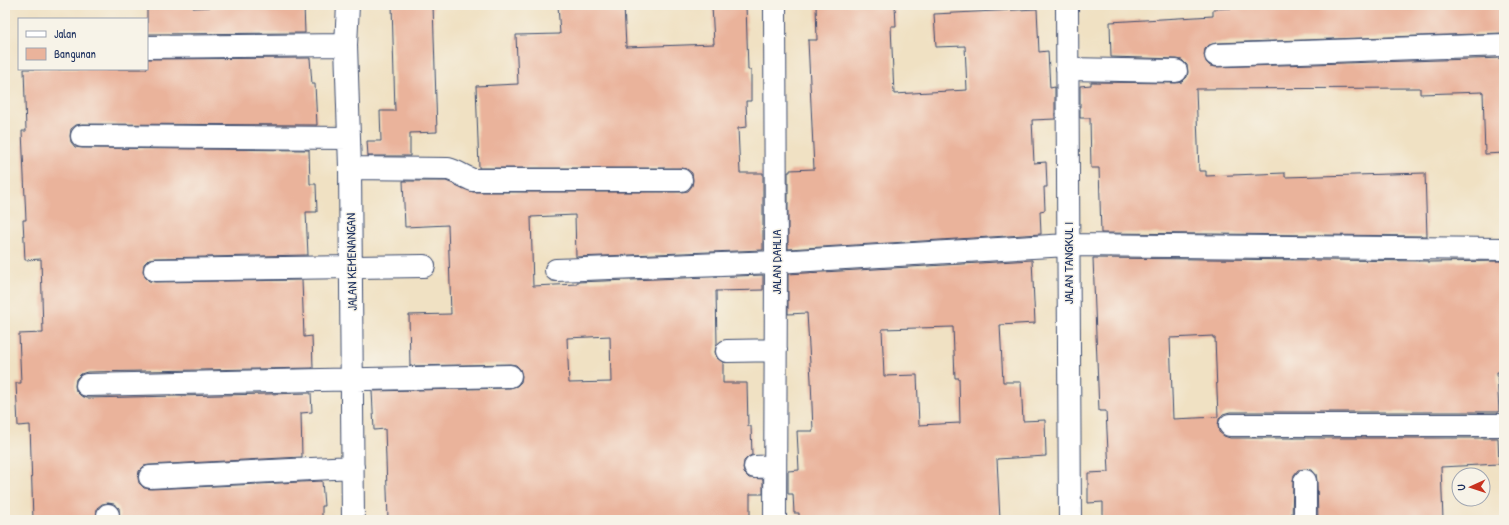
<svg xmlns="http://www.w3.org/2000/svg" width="1509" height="525" font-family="'Patrick Hand',sans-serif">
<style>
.building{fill:#eab39b;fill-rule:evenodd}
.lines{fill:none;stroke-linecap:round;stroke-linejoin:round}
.minor-casing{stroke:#3b4a6d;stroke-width:24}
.minor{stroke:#fff;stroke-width:22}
.labels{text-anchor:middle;stroke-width:3;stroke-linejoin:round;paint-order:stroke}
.street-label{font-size:13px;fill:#1b2f5e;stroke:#f7f3e8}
</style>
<rect width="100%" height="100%" fill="#f7f3e8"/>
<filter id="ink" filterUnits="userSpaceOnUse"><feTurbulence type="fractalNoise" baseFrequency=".025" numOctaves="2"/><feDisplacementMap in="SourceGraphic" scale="8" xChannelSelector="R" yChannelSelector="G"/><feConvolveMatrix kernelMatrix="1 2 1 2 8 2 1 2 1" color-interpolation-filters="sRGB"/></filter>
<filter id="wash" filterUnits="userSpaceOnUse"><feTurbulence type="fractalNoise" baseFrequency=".012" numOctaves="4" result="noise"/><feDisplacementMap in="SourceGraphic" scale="16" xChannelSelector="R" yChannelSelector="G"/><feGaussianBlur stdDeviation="0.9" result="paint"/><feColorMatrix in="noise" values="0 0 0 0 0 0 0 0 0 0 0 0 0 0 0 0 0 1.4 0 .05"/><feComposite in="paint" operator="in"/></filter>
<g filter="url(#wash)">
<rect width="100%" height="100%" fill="#f0e1c3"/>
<g id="blocks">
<!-- building -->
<path class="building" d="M 147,5 L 193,5 L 193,8 L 233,6 L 233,7 L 304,5 L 305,33 L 147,34 Z
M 392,5 L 433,5 L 437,132 L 410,133 L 410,156 L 368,156 L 367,141 L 381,141 L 380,111 L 395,111 Z
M 558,5 L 624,5 L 626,47 L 714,44 L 712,5 L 746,5 L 748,70 L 751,70 L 751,101 L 746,101 L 747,127 L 738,128 L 740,173 L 763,173 L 763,250 L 576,257 L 575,215 L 531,217 L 533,286 L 577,284 L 577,282 L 763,275 L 763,290 L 716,291 L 717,343 L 715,352 L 717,358 L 723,362 L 723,383 L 747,383 L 748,426 L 751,426 L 752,455 L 748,457 L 744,461 L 743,468 L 744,473 L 749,478 L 763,479 L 763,494 L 750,494 L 750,520 L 388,520 L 385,429 L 374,430 L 372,391 L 510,388 L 517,386 L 521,382 L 522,376 L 520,369 L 516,365 L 510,364 L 410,366 L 409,315 L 451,314 L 448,225 L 405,227 L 403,181 L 446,181 L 473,192 L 681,192 L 688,191 L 692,186 L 693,180 L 692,173 L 687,169 L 681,168 L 479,168 L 476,86 L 518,84 L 516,35 L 560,34 ZM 610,336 L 611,382 L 569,383 L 567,338 Z
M 816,5 L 895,5 L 896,26 L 891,26 L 894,94 L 967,90 L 965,46 L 936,47 L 934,14 L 1037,9 L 1039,52 L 1048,51 L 1050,88 L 1055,87 L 1055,119 L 1032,120 L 1034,163 L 1046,162 L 1047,187 L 1044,187 L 1045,210 L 1040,211 L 1041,234 L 788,249 L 788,172 L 790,172 L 790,170 L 814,169 L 808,40 L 817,40 Z
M 1280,5 L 1504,5 L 1504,33 L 1216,43 L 1209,45 L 1205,49 L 1204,55 L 1206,62 L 1210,66 L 1216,67 L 1504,58 L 1504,153 L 1485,154 L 1483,92 L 1420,94 L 1420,88 L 1196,89 L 1199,171 L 1206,171 L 1206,176 L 1285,173 L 1285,177 L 1425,173 L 1427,236 L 1101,233 L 1099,168 L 1091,168 L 1090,118 L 1080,118 L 1080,86 L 1091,85 L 1091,82 L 1176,83 L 1182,82 L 1187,77 L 1188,72 L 1187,65 L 1182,60 L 1177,59 L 1111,57 L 1110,22 L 1213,16 L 1213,9 L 1280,6 Z
M 310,58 L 312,84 L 315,84 L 317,125 L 82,124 L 76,125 L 71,129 L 70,136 L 71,142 L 75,147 L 82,148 L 309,150 L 310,184 L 316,184 L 317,212 L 306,212 L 308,255 L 155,258 L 149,259 L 144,264 L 143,271 L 145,277 L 149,281 L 155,282 L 302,280 L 304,337 L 312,336 L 313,368 L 87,372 L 81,374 L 76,379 L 75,386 L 76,391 L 81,396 L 87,398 L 311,393 L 312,412 L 301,413 L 302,457 L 149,465 L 144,466 L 139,471 L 138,478 L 139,483 L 144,488 L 151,489 L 322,481 L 324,506 L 322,506 L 322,520 L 120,520 L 119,508 L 114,504 L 108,503 L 102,504 L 97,508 L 96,520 L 33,520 L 30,425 L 18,426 L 16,383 L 21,383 L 19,334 L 43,333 L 41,259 L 25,260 L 23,220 L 26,220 L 22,131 L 26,131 L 24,69 L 147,69 L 147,59 Z
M 1093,258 L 1428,261 L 1428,262 L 1504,261 L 1504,372 L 1497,372 L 1499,412 L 1230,412 L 1223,414 L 1219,419 L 1218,425 L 1219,432 L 1224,436 L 1230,438 L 1498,438 L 1499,464 L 1441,467 L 1443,520 L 1318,520 L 1317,481 L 1316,474 L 1311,470 L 1305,469 L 1298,470 L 1294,475 L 1293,481 L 1292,520 L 1103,520 L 1103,502 L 1088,503 L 1088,473 L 1109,472 L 1106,411 L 1099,411 ZM 1213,336 L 1213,338 L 1215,338 L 1218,417 L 1173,419 L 1170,338 Z
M 1032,260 L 1035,323 L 1000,325 L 1003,382 L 1021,382 L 1023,421 L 1045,420 L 1046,456 L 997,459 L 1000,520 L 799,520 L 799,513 L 794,513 L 793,494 L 788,494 L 788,471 L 799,470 L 797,431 L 813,431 L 811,380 L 807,313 L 788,314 L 788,274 ZM 953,327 L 955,378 L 959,378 L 960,423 L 919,425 L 917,375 L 884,376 L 882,329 Z"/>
</g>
</g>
<g filter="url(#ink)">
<use href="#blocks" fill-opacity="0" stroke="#3b4a6d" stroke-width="1"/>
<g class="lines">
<!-- minor casing -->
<g class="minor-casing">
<path id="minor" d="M 348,5 L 346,45 L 350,168 L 353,520
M 775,5 L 776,262 L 775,520
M 1067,5 L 1070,520
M 147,47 L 346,45
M 1216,55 L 1504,45
M 1067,69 L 1176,71
M 82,136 L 349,138
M 350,168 L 448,169 C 457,171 464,177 473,180 L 681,180
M 155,270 L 424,266
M 556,270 L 776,262 L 1068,245 L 1504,249
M 727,351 L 776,350
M 87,385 L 510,376
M 1230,425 L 1504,425
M 755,467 L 775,466
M 150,477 L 353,467
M 1305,481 L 1305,520
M 108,515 L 108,520"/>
</g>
<!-- minor -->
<use href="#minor" class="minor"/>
</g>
</g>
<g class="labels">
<!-- street labels -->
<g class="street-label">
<text transform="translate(351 262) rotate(-91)" y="5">JALAN KEMENANGAN</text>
<text transform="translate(776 262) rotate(-90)" y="5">JALAN DAHLIA</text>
<text transform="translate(1068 263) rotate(-90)" y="5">JALAN TANGKUL I</text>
</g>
</g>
<!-- margin -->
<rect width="1509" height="525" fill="none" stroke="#f7f3e8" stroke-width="20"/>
<!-- legend -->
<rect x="18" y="18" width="130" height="52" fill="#f7f3e8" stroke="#9fa5b1"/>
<rect x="26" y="31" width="20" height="6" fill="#ffffff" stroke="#9fa5b1"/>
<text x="54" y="38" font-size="12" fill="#1b2f5e">Jalan</text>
<rect x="26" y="48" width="20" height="12" fill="#eab39b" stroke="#9fa5b1"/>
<text x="54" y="58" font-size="12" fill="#1b2f5e">Bangunan</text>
<!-- north arrow -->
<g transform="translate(1471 487) rotate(267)"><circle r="19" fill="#f7f3e8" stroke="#9fa5b1"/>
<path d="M0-3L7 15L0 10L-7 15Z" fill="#c8321e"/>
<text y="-6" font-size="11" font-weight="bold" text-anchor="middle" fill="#1b2f5e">U</text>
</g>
</svg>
